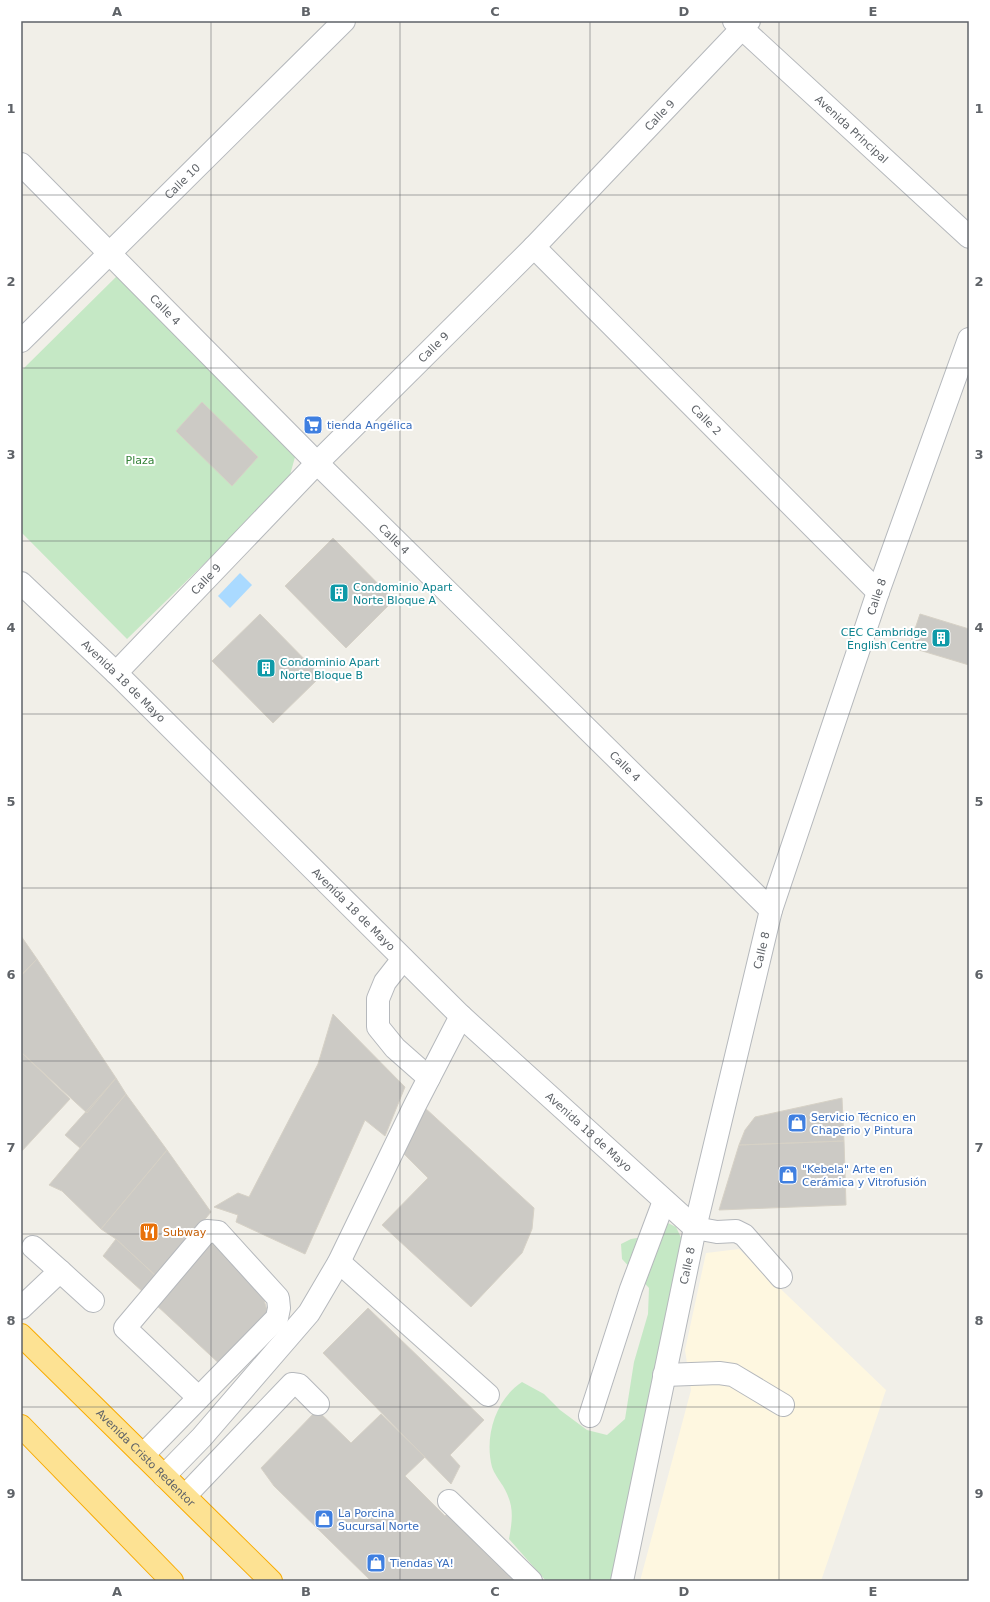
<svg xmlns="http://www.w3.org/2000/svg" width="990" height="1602" font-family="'DejaVu Sans',sans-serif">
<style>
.commercial{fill:#fef7e0}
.green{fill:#c5e8c5}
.water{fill:#aadaff}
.building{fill:#cccac5;stroke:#d6d1c6}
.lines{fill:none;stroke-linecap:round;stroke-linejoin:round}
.minor-casing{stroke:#b5b8bc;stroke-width:24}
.highway-casing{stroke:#f9ab00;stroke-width:24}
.minor{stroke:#fff;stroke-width:22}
.highway{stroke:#fde293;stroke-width:22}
.grid{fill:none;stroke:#5f6368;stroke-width:1;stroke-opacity:0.55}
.labels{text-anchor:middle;stroke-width:4;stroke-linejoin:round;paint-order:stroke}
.street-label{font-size:11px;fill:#5f6368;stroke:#fff}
.shop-label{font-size:11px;fill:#366cbe;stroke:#fff;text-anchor:start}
.park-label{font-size:11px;fill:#348238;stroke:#fff}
.culture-label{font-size:11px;fill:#0d838f;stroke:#fff;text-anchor:start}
.food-label{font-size:11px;fill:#c56008;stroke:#fff;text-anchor:start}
.neatline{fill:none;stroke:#5f6368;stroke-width:1.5}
.grid-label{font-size:13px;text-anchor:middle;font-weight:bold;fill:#5f6368}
</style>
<rect width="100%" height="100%" fill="#f1efe8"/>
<!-- commercial -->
<path class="commercial" d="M 739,1249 L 886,1390 L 821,1581 L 640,1581 L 691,1390 L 685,1350 L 706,1253 Z"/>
<!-- green -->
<path class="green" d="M 121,272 L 297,450 L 288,482 L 127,639 L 21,532 L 21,371 Z
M 668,1223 L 676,1227 L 685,1246 L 611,1581 L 546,1581 L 509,1539 C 513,1517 514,1505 503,1486 C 499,1480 494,1473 492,1467 C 484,1436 496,1399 522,1382 L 544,1394 L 560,1410 L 587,1430 L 607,1435 L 625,1419 L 634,1362 L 648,1314 L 649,1288 L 622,1259 L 621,1244 L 631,1239 L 656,1235 Z"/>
<!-- water -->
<path class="water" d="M 240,573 L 252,585 L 230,608 L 218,596 Z"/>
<!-- building -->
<path class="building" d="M 202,402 L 258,457 L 232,486 L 176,431 Z
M 333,538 L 394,600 L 346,648 L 285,586 Z
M 260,614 L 321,676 L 273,723 L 212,661 Z
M 920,614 L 969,629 L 969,665 L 909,647 Z
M 21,936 L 37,959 L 21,976 Z
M 37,959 L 116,1078 L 87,1113 L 21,1052 L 21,975 Z
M 333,1014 L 405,1087 L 385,1136 L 365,1120 L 305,1254 L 236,1222 L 238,1215 L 214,1207 L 238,1193 L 249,1197 L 318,1064 Z
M 21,1052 L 70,1099 L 21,1152 Z
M 116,1078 L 126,1094 L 80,1148 L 65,1135 Z
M 126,1094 L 167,1150 L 101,1229 L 62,1191 L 49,1185 Z
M 842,1098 L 844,1141 L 739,1145 L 745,1130 L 755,1117 Z
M 424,1107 L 534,1208 L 532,1229 L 522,1253 L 471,1307 L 382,1225 L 428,1178 L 404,1154 Z
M 844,1141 L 846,1205 L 719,1210 L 739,1145 Z
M 167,1150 L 211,1212 L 157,1277 L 116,1239 L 101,1229 Z
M 211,1233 L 259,1283 L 269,1317 L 224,1368 L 154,1303 Z
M 116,1239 L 157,1277 L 143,1292 L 103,1256 Z
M 368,1308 L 484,1420 L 450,1455 L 460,1466 L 451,1484 L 323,1353 Z
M 317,1410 L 351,1443 L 381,1414 L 425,1457 L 405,1476 L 445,1516 L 450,1511 L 524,1581 L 371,1581 L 274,1486 L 261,1468 Z"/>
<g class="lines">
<!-- minor casing -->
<g class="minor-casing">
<g id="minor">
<path id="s1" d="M 734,21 L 969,237"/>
<path id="s2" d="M 21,164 L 317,463 L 771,910"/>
<path id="s3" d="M 534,247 L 878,592"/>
<path id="s4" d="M 21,341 L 344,21"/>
<path id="s5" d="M 21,583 L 116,673 L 461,1016 L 695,1228 L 717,1232 L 736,1231 L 744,1235 L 781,1277"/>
<path id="s6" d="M 116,673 L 317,463 L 534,247 L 749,21"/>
<path d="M 403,959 L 385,982 L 378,999 L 378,1027 L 395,1048 L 429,1078"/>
<path d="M 33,1247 L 60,1271"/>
<path d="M 339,1262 L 488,1395"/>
<path d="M 21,1308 L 60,1271 L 93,1301"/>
<path d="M 664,1375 L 719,1373 L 733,1375 L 783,1405"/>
<path d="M 590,1416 L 631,1289 L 664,1201"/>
<path d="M 143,1455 L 277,1318 L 279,1308 L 278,1298 L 218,1232 L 207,1231 L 125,1328 L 199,1398"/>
<path d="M 164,1476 L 202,1437 L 309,1313 L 339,1262 L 415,1105 L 461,1016"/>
<path d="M 185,1496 L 292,1384 L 299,1385 L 318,1404"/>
<path d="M 449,1501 L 531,1581"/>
<path id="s7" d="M 622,1581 L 695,1228 L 771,910 L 878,592 L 969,339"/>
</g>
</g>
<!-- highway casing -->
<g class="highway-casing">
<g id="highway">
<path id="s8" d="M 21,1335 L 271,1581"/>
<path d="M 21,1426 L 172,1581"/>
</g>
</g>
<!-- minor -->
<use href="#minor" class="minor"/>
<!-- highway -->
<use href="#highway" class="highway"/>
</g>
<!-- grid -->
<path class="grid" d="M 211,21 L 211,1581M 400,21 L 400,1581M 590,21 L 590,1581M 779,21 L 779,1581M 21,195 L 969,195M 21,368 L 969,368M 21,541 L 969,541M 21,714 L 969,714M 21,888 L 969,888M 21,1061 L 969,1061M 21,1234 L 969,1234M 21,1407 L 969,1407"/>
<!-- icons -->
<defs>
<g id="supermarket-square" transform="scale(1)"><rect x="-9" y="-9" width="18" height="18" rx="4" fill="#3f7fe0" stroke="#fff"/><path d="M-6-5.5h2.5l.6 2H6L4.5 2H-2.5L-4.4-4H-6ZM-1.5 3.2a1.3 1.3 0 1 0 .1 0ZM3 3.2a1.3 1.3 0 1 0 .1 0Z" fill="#fff"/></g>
<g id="building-square" transform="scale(1)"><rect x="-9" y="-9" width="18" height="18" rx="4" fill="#0f9aa8" stroke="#fff"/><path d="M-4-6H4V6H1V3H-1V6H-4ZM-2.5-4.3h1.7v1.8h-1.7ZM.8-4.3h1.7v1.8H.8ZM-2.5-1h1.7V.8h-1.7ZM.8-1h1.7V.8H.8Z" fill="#fff"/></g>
<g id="shop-square" transform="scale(1)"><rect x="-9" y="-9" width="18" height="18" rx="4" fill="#3f7fe0" stroke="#fff"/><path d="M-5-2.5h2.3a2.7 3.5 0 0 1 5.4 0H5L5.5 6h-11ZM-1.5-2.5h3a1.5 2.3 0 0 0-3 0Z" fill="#fff"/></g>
<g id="restaurant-square" transform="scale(1)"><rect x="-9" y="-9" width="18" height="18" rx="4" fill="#e8710a" stroke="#fff"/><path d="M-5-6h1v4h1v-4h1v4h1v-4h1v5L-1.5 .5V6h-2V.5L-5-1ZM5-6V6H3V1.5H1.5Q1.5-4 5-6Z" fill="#fff"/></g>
</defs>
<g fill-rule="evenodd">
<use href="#supermarket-square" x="313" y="425"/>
<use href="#building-square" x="339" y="593"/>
<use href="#building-square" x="941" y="638"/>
<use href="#building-square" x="266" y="668"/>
<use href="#shop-square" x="797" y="1123"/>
<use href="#shop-square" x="788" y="1175"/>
<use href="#restaurant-square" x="149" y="1232"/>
<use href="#shop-square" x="324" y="1519"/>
<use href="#shop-square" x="376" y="1563"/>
</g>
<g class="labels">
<!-- street labels -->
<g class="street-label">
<text dy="4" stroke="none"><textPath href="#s6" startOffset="779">Calle 9</textPath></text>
<text dy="4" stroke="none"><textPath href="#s1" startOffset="160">Avenida Principal</textPath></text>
<text dy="4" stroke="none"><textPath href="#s4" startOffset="227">Calle 10</textPath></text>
<text dy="4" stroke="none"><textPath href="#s2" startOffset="205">Calle 4</textPath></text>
<text dy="4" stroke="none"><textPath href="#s6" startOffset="455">Calle 9</textPath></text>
<text dy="4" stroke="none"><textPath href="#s3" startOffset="244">Calle 2</textPath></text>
<text dy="4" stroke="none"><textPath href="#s2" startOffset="529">Calle 4</textPath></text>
<text dy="4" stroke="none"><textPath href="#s6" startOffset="130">Calle 9</textPath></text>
<text dy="4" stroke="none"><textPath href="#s7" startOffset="1018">Calle 8</textPath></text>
<text dy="4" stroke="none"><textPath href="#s5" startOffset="142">Avenida 18 de Mayo</textPath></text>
<text dy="4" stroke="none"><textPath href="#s2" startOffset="853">Calle 4</textPath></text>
<text dy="4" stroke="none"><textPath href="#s5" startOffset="466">Avenida 18 de Mayo</textPath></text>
<text dy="4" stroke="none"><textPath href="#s7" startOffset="646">Calle 8</textPath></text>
<text dy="4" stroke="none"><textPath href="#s5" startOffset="790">Avenida 18 de Mayo</textPath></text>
<text dy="4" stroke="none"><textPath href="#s7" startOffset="322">Calle 8</textPath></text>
<text dy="4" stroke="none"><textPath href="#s8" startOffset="175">Avenida Cristo Redentor</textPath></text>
</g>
<!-- shop labels -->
<g class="shop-label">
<text x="327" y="429">tienda Angélica</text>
<text x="811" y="1121">Servicio Técnico en<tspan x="811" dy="13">Chaperio y Pintura</tspan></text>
<text x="802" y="1173">"Kebela" Arte en<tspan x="802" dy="13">Cerámica y Vitrofusión</tspan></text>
<text x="338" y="1517">La Porcina<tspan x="338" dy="13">Sucursal Norte</tspan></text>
<text x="390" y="1567">Tiendas YA!</text>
</g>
<!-- park labels -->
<g class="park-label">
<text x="140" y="464">Plaza</text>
</g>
<!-- culture labels -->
<g class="culture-label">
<text x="353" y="591">Condominio Apart<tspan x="353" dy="13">Norte Bloque A</tspan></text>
<text x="927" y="636" text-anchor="end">CEC Cambridge<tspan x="927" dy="13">English Centre</tspan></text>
<text x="280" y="666">Condominio Apart<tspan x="280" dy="13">Norte Bloque B</tspan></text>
</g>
<!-- food labels -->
<g class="food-label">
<text x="163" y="1236">Subway</text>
</g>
</g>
<!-- border -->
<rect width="990" height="1602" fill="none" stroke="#ffffff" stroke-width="44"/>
<rect x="22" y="22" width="946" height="1558" class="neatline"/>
<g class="grid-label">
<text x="117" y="16">A</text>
<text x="306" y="16">B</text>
<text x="495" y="16">C</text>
<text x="684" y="16">D</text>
<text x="873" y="16">E</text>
<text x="11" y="113">1</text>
<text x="979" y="113">1</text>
<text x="11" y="286">2</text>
<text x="979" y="286">2</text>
<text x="11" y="459">3</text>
<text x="979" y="459">3</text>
<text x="11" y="632">4</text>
<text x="979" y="632">4</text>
<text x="11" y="806">5</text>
<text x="979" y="806">5</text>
<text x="11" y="979">6</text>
<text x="979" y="979">6</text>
<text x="11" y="1152">7</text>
<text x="979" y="1152">7</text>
<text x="11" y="1325">8</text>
<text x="979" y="1325">8</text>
<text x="11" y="1498">9</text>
<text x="979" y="1498">9</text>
<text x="117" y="1596">A</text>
<text x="306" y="1596">B</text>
<text x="495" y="1596">C</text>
<text x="684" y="1596">D</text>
<text x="873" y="1596">E</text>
</g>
</svg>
